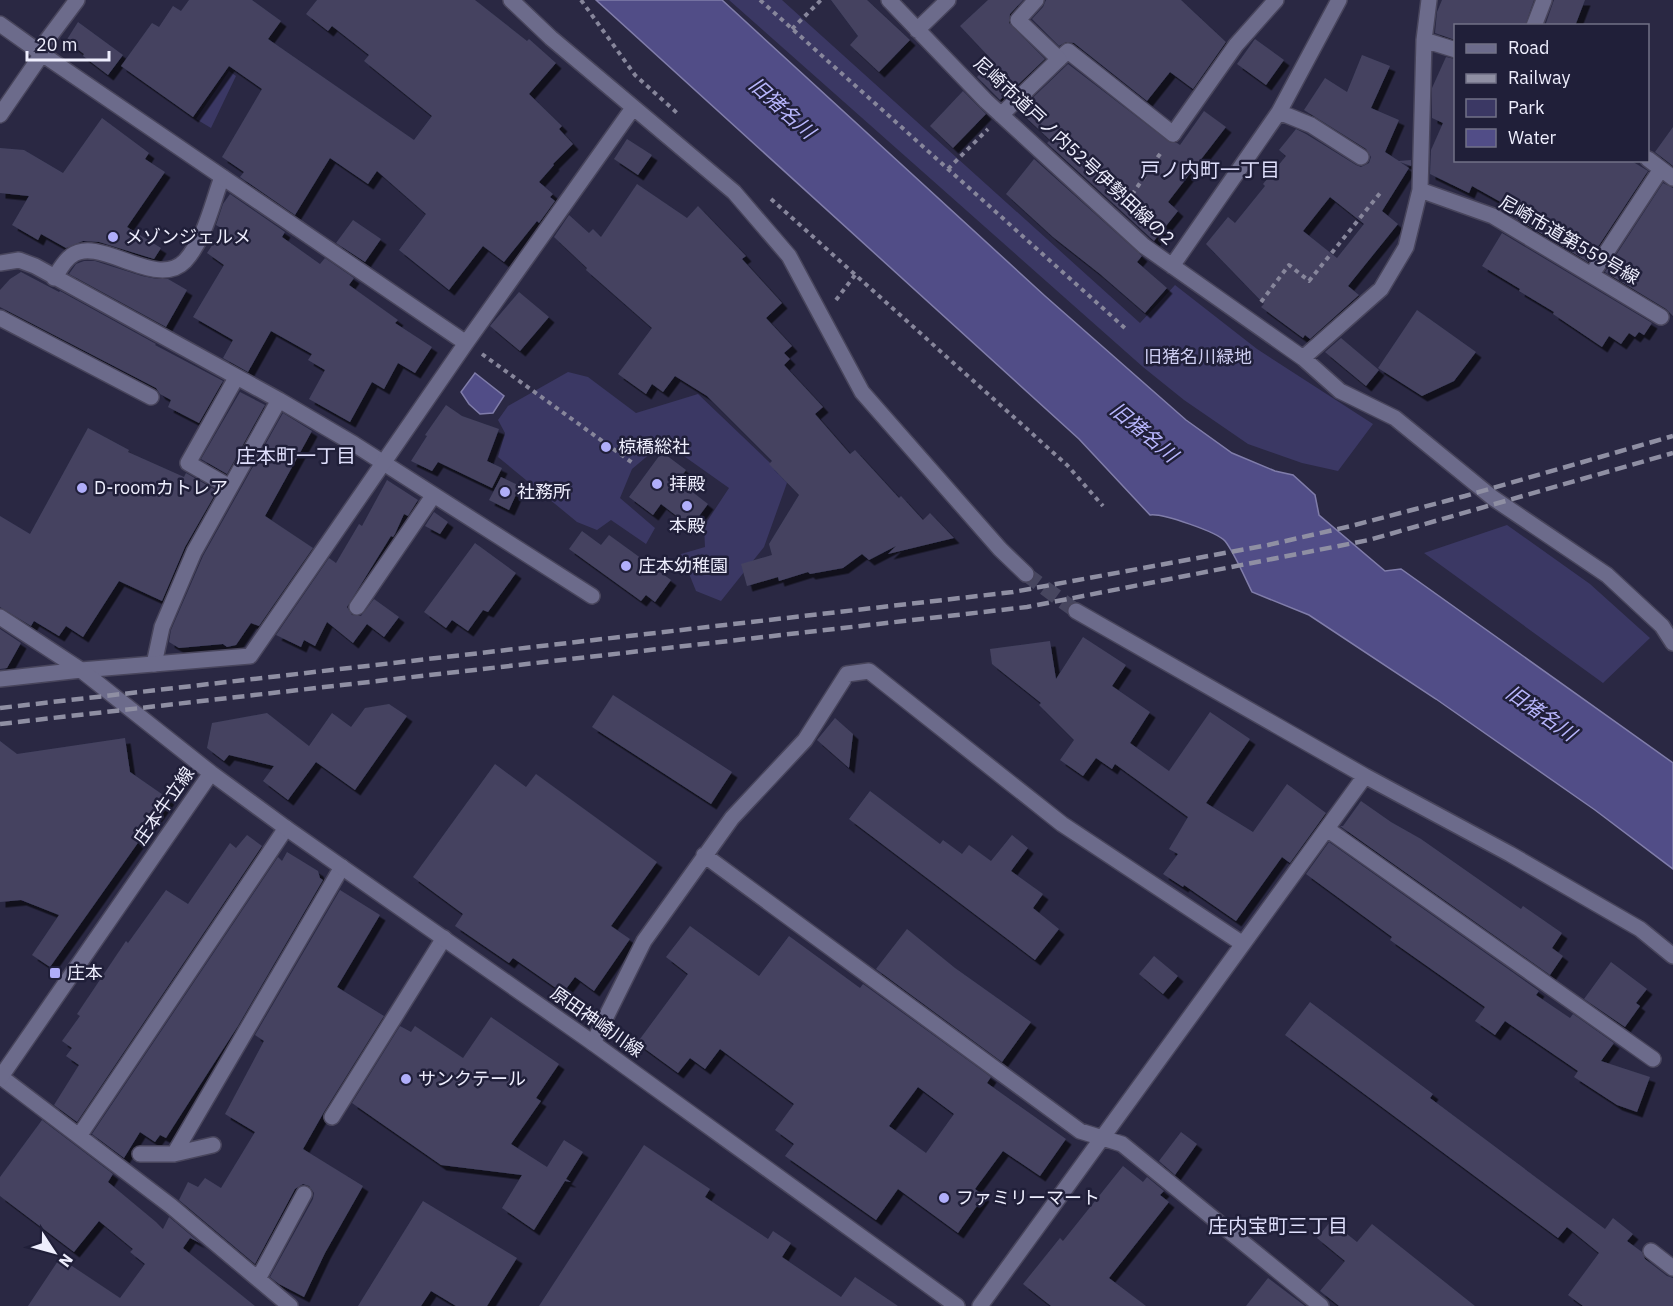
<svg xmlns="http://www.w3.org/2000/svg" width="1673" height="1306" font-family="'IBM Plex Sans','Noto Sans JP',sans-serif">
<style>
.green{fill:#3b3864}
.water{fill:#514d87;stroke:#807daa;stroke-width:1.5}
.building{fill:#444360;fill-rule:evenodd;filter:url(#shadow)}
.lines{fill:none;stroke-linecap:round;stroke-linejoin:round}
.street-tunnel{stroke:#47465f;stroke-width:15;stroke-dasharray:15 8;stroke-linecap:butt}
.lane-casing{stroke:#48455c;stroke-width:18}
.street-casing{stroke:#48455c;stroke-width:18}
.secondary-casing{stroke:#48455c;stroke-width:18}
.path{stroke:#87869b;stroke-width:4;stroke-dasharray:4.5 4.5;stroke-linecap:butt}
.lane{stroke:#6c6b8b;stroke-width:15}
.street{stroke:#6c6b8b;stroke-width:15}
.secondary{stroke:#6c6b8b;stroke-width:15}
.rail{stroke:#8f8fa3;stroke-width:4.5;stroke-dasharray:12 6;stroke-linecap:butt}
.poi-dot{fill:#b0aefa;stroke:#201f39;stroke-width:2}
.labels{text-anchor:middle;stroke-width:5;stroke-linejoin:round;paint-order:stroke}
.street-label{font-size:18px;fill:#eeeefd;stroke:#201f39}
.poi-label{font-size:18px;fill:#eeeefd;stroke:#201f39;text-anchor:start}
.park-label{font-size:18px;fill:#ccccf0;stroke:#201f39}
.water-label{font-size:20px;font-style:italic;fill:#b8b6fd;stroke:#201f39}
.neighbourhood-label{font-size:20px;fill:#dfdffc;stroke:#201f39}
</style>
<defs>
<filter id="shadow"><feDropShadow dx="5.5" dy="5.5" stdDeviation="0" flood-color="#0009"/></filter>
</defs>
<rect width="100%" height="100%" fill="#2a2843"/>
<!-- green -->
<path class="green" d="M 729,0 L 782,0 L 1140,323 L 1175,285 L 1257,349 L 1373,424 L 1338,471 L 1302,463 L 1248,444 L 1184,400 L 1143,367 Z
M 229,71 L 236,76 L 211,128 L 196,119 Z
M 568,372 L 588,377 L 636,413 L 698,394 L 788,480 L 764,547 L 721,601 L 696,591 L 681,554 L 705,547 L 704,526 L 729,488 L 664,442 L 632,469 L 620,498 L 655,528 L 646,544 L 611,520 L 597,530 L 577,522 L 498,457 L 505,433 L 498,420 L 508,406 Z
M 1507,525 L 1590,584 L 1650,638 L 1603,683 L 1424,553 Z"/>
<!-- water -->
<path class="water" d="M 596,0 L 722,0 L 1045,296 L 1186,420 L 1232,453 L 1275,471 L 1293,475 L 1315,495 L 1319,515 L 1385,571 L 1401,569 L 1673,763 L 1673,869 L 1595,810 L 1436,699 L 1309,615 L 1252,592 C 1245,578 1234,552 1225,541 C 1217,532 1162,513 1150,515 L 1079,439 Z
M 475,373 L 504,396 L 493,413 L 480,414 L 469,404 L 461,392 Z"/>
<!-- building -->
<path class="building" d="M 189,0 L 252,0 L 281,21 L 268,39 L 414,140 L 432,116 L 364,61 L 369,55 L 332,26 L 328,31 L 306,14 L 317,0 L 475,0 L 527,41 L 529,39 L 556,63 L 529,94 L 562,126 L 559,129 L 573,144 L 553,164 L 554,165 L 539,182 L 553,194 L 550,197 L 555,201 L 539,223 L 537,221 L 504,262 L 483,246 L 449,290 L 399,250 L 426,214 L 377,171 L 368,184 L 330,158 L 295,215 L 240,177 L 244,172 L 222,157 L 262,89 L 229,66 L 193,117 L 121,66 L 152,23 L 159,27 L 173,6 L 181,11 Z
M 831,0 L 867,0 L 910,40 L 879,72 L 850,45 L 858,36 Z
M 988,0 L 1023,0 L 1010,14 L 1009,23 L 1045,59 L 1005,97 L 1004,96 L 1000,100 L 977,77 L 981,73 L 977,70 L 990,58 L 960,26 Z
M 1046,0 L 1181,0 L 1226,42 L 1193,89 L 1170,72 L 1147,101 L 1074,43 L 1066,42 L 1059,46 L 1032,19 L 1043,7 Z
M 1442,0 L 1534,0 L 1525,26 L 1455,26 L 1455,40 L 1435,33 L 1437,12 Z
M 1554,0 L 1585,0 L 1575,26 L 1545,26 Z
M 78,22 L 123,55 L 108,75 L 83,56 L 84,54 L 66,41 Z
M 1255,39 L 1284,60 L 1266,85 L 1237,64 Z
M 1362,55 L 1390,66 L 1371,108 L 1399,120 L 1385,152 L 1399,161 L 1411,160 L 1411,166 L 1400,162 L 1409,168 L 1382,211 L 1398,224 L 1348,286 L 1359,295 L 1310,339 L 1305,335 L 1303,338 L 1261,307 L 1264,304 L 1206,244 L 1228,217 L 1235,223 L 1265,186 L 1263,184 L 1286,156 L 1279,150 L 1296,129 L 1306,134 L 1356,165 L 1361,167 L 1369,163 L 1371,157 L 1366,149 L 1304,110 L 1325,78 L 1347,92 ZM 1330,197 L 1364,224 L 1337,258 L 1303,231 Z
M 1446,57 L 1455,59 L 1455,160 L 1630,160 L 1648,171 L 1588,262 L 1512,216 L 1515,210 L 1472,186 L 1469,193 L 1430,174 L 1431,150 L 1443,123 L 1432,118 L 1432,88 Z
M 1068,64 L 1171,143 L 1177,143 L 1180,145 L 1204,111 L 1226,127 L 1168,202 L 1178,211 L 1154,241 L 1047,143 L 1050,140 L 1019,111 Z
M 963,91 L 986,114 L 953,148 L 930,126 Z
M 102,118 L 149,153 L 145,159 L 165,172 L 127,227 L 161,248 L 154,259 L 99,242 L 83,241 L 66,248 L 41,234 L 38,240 L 12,225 L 29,196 L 0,193 L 0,148 L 24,150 L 63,173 Z
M 1673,127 L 1673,166 L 1655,152 Z
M 627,139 L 652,155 L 638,175 L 614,159 Z
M 1034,159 L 1142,256 L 1137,262 L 1167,288 L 1145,313 L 1100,274 L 1053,237 L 1006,194 Z
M 1663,183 L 1673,188 L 1673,316 L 1666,309 L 1605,272 Z
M 637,184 L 687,218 L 698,206 L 746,256 L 742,259 L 782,303 L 766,318 L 792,346 L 784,353 L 790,359 L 784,365 L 823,407 L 815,414 L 850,454 L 855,450 L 899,498 L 901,496 L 923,520 L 930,513 L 954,538 L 888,554 L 896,546 L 869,560 L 862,554 L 843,568 L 810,574 L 808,572 L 779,581 L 778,577 L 747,586 L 741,564 L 772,555 L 769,544 L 799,495 L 769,464 L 772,461 L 707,396 L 675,376 L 663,392 L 652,384 L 646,394 L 618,374 L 652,328 L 586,270 L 587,268 L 554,237 L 569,215 L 589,233 L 593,229 L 601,237 Z
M 230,194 L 285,232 L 282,237 L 320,264 L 325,258 L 354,278 L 349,285 L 398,320 L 395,323 L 432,347 L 415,373 L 398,363 L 384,389 L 372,382 L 350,422 L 309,399 L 325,370 L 308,360 L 312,354 L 271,331 L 248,372 L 223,358 L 233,340 L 193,317 L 224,265 L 207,253 L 223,229 L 216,225 L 223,204 Z
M 353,220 L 381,239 L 365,262 L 336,243 Z
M 1502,233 L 1652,323 L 1644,335 L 1639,332 L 1635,337 L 1629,333 L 1621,344 L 1609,336 L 1602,347 L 1553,314 L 1554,312 L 1519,291 L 1520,289 L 1482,266 Z
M 84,261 L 95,261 L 142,276 L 157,279 L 168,279 L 187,290 L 166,327 L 69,274 L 76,264 Z
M 21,272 L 59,292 L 60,291 L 156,344 L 155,345 L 223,381 L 199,423 L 168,407 L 171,400 L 160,394 L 156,388 L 0,307 L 0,290 L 10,279 Z
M 519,292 L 549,317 L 520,351 L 490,326 Z
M 1417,310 L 1476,352 L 1454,381 L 1422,396 L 1378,368 Z
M 1341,338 L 1379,370 L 1366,386 L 1325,352 Z
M 240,392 L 265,405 L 227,474 L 201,459 Z
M 446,405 L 462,416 L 499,429 L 487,461 L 502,468 L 492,488 L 438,462 L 432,471 L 411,461 L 427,436 L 425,435 Z
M 283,413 L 312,431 L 265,516 L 313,548 L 259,626 L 251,623 L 236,645 L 227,647 L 223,644 L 179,648 L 169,642 L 171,630 L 203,556 Z
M 88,428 L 129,450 L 128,452 L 184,477 L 186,473 L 217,491 L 185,547 L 162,601 L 119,581 L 83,637 L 66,626 L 59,636 L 34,621 L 31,626 L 0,607 L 0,516 L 30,534 Z
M 662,452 L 686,470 L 678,481 L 708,504 L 691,527 L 661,504 L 653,515 L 629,497 Z
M 501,477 L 520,486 L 509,510 L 489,500 Z
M 387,480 L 418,500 L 408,516 L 404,514 L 395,534 L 393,537 L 391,536 L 347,607 L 352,615 L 361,616 L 374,599 L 399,617 L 384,637 L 367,624 L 353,643 L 327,622 L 315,646 L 304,640 L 301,647 L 276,635 L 329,558 L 336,563 L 359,524 L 362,526 Z
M 434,512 L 448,522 L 440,534 L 425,526 Z
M 582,531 L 601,545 L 609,535 L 671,580 L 655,602 L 646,595 L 641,601 L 569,549 Z
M 475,543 L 516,573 L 488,612 L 483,610 L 468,631 L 452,620 L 446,628 L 424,612 Z
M 0,629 L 21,643 L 7,668 L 0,669 Z
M 1083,637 L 1126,665 L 1112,686 L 1150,712 L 1130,743 L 1169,771 L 1210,712 L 1250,739 L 1206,803 L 1253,832 L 1287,784 L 1326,813 L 1290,863 L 1282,857 L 1236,921 L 1184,885 L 1183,887 L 1163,874 L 1178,854 L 1169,849 L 1188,817 L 1115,764 L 1112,769 L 1096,758 L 1083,776 L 1060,760 L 1074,740 L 1039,705 L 1041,703 L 992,664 L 990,649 L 1050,641 L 1056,679 Z
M 613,695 L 732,772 L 711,804 L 592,727 Z
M 389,704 L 407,716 L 355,790 L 316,762 L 288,800 L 263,781 L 274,766 L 229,755 L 224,761 L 207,748 L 212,723 L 267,713 L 309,746 L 332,713 L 351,727 L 365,708 Z
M 835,718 L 853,734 L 849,768 L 817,740 Z
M 125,738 L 130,772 L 169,799 L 50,967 L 32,955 L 59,915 L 21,900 L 0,902 L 0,741 L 17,754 Z
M 495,764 L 526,787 L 536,774 L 657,862 L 611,926 L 630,939 L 594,991 L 575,977 L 563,993 L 513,958 L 509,963 L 455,926 L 463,914 L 413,877 Z
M 870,791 L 940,844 L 943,840 L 962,854 L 969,845 L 991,861 L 1012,835 L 1028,848 L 1011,871 L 1043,894 L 1033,908 L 1059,929 L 1035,960 L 849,819 Z
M 1361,801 L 1391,822 L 1421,839 L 1521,909 L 1523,906 L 1562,933 L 1552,948 L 1563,956 L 1550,975 L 1340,826 L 1343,826 Z
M 247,835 L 262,846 L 77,1122 L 54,1105 L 79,1065 L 66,1056 L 72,1048 L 62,1041 L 80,1016 L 77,1014 L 126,941 L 128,943 L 166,890 L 188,904 L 230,843 L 236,848 Z
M 1329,842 L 1539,991 L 1536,995 L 1570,1018 L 1573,1014 L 1614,1043 L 1601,1061 L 1650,1077 L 1637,1112 L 1617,1105 L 1574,1077 L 1578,1071 L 1505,1021 L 1495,1035 L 1475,1021 L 1485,1007 L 1390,940 L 1392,937 L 1306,874 Z
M 287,852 L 318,871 L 320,878 L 323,880 L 238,1026 L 166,1138 L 160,1135 L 155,1142 L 140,1132 L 124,1158 L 92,1134 L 278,857 L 282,861 Z
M 340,890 L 380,915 L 337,987 L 384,1016 L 324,1112 L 303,1149 L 363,1186 L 325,1253 L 304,1297 L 279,1284 L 270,1277 L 313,1199 L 314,1193 L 309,1186 L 303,1184 L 295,1189 L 255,1264 L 179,1200 L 188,1182 L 198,1187 L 205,1178 L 221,1188 L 255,1132 L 225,1114 L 264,1041 L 255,1035 Z
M 690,926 L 759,976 L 789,936 L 860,988 L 863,984 L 991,1077 L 987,1083 L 1066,1139 L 1040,1176 L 1003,1151 L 975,1189 L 984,1196 L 958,1233 L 898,1189 L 876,1220 L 785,1156 L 794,1144 L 775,1130 L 794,1104 L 720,1049 L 705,1069 L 690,1058 L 678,1073 L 637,1043 L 688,974 L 666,957 ZM 918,1087 L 954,1114 L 926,1153 L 889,1126 Z
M 907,929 L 955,968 L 1031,1022 L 1002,1062 L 876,969 Z
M 1154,956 L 1178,976 L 1163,994 L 1139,974 Z
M 1611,962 L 1647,989 L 1636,1003 L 1640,1006 L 1625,1027 L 1584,999 Z
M 1310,1002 L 1433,1094 L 1430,1098 L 1605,1229 L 1613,1218 L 1633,1234 L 1627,1241 L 1642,1252 L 1645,1259 L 1667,1276 L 1673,1278 L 1673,1306 L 1583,1306 L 1568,1295 L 1599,1253 L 1567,1227 L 1558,1238 L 1285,1035 Z
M 491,1017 L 559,1064 L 536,1098 L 541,1101 L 511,1144 L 547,1167 L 564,1140 L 583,1152 L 566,1179 L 571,1182 L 565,1181 L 534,1230 L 502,1208 L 522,1175 L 441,1165 L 352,1103 L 400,1026 L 411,1032 L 415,1026 L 463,1058 Z
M 42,1120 L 113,1174 L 108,1182 L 156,1222 L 163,1229 L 169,1217 L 200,1243 L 190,1238 L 183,1248 L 255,1306 L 28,1306 L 60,1258 L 120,1298 L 145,1264 L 130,1252 L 133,1249 L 99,1221 L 74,1252 L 0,1196 L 0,1177 Z
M 1181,1132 L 1197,1144 L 1175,1175 L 1159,1161 Z
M 644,1145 L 710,1189 L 705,1197 L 768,1239 L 773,1231 L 791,1243 L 782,1257 L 841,1297 L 855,1277 L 898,1306 L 539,1306 Z
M 1123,1166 L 1143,1182 L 1147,1177 L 1164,1191 L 1160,1195 L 1169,1202 L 1109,1278 L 1146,1306 L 1051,1306 L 1023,1284 L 1060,1238 L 1063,1241 Z
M 423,1201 L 517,1258 L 487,1306 L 456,1306 L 431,1291 L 421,1306 L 358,1306 Z
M 1331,1221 L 1357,1242 L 1372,1224 L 1475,1306 L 1339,1306 L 1320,1291 L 1345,1261 L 1317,1238 Z
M 1268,1278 L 1305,1306 L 1246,1306 Z"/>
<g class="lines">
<!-- street-tunnel -->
<path class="street-tunnel" d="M 1026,574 L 1076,611"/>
<!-- lane casing -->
<g class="lane-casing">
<path id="lane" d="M 38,52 L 77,0
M 1059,59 L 1068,51 L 1173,134
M 0,263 L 19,260 L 35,266 L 279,400 L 354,444 L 592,596
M 54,278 C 59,271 64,261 71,256 C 99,234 156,291 185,261 C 205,239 212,204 222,177
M 230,487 L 188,463 L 236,378
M 357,607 L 433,496
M 154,664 L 162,627 L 194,552 L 279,400"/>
</g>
<!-- street casing -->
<g class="street-casing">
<path id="street" d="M 511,0 L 551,38 L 734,192 L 789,256 L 862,392 L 1000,549 L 1026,574
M 889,0 L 986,101 L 1144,246 L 1303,358 L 1340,391 L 1395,418 L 1493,498 L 1607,575 L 1662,626 L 1673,643
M 0,24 L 42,54 L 466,343
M 1534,26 L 1544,0
M 917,30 L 948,0
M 1424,40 L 1456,50
M 1279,112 L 1339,0
M 0,115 L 42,54
M 1001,115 L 1059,59 L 1018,20 L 1036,0
M 1173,134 L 1236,45 L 1276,0
M 1648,159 L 1673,178
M 1420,190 L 1493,216 L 1661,317
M 1172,266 L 1279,112 L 1311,125 L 1361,157
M 1592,274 L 1661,169
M 0,318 L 151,397
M 1303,358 L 1381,289 L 1406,247 L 1420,190 L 1424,40 L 1429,0
M 1076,611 L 1365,776 L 1510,854 L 1640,929 L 1673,956
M 81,670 L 250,656 L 466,343 L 633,108
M 1327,829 L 1653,1059
M 704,855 L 1080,1131 L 1122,1144 L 1321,1306
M 593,1043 L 644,941 L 732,818 L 805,740 L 847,674 L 869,671 L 1062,824 L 1243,944
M 1,1077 L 171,1206 L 290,1306
M 332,1117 L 444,938
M 79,1136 L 286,828
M 140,1154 L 174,1154 L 213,1145
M 174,1154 L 342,867
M 1651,1251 L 1673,1268
M 258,1279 L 304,1194
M 980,1306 L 1365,776"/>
</g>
<!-- secondary casing -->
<g class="secondary-casing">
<path id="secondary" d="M 0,617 L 81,670 L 211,773 L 286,828 L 593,1043 L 957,1306
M 0,679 L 81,670
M 0,1078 L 211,773"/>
</g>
<!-- path -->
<path class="path" d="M 581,0 L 635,75 L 677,113
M 760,0 L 1126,329
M 792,29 L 821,0
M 948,169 L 988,129
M 771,199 L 1067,465 L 1103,506
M 1127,202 L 1162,151
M 836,300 L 855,275
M 1261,302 L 1289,265 L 1309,281 L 1381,192
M 482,354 L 634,464"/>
<!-- lane -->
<use href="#lane" class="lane"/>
<!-- street -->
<use href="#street" class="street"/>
<!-- secondary -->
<use href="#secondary" class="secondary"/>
<!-- rail -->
<path class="rail" d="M 0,708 L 1013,592 L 1268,545 L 1351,526 L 1465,496 L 1673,436
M 0,724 L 1027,607 L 1369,540 L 1673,453"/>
</g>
<!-- markers -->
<g class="poi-dot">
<circle cx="113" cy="237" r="6"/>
<circle cx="606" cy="447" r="6"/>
<circle cx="657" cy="484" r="6"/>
<circle cx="82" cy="488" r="6"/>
<circle cx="505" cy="492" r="6"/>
<circle cx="687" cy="506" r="6"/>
<circle cx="626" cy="566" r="6"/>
<rect x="49" y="967" width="12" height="12" rx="3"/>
<circle cx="406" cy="1079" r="6"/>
<circle cx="944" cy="1198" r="6"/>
</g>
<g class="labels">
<!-- street labels -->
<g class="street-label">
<text transform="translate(1074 151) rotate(43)" y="6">尼崎市道戸ノ内52号伊勢田線の2</text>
<text transform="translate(1569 240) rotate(30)" y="6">尼崎市道第559号線</text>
<text transform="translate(164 806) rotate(-55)" y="6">庄本牛立線</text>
<text transform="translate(597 1022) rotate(35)" y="6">原田神崎川線</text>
</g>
<!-- poi labels -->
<g class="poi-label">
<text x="125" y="243">メゾンジェルメ</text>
<text x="618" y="453">椋橋総社</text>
<text x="669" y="490">拝殿</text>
<text x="94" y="494">D-roomカトレア</text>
<text x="517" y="498">社務所</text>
<text x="687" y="532" text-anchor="middle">本殿</text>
<text x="638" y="572">庄本幼稚園</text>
<text x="67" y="979">庄本</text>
<text x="418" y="1085">サンクテール</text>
<text x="956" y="1204">ファミリーマート</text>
</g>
<!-- park labels -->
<g class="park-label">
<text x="1198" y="363">旧猪名川緑地</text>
</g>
<!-- water labels -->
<g class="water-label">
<text transform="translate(782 108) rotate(42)" y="7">旧猪名川</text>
<text transform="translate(1144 432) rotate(40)" y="7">旧猪名川</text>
<text transform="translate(1541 713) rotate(35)" y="7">旧猪名川</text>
</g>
<!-- neighbourhood labels -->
<g class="neighbourhood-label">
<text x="1210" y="177">戸ノ内町一丁目</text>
<text x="296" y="463">庄本町一丁目</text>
<text x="1278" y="1233">庄内宝町三丁目</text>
</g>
</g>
<!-- legend -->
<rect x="1454" y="24" width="195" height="138" fill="#201f39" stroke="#727287" stroke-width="1.5"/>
<rect x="1466" y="44" width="30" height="9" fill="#6c6b8b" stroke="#727287" stroke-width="1.5"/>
<text x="1508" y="54" font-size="18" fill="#eeeefd">Road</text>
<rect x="1466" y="74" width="30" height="9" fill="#8f8fa3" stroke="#727287" stroke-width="1.5"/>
<text x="1508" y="84" font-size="18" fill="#eeeefd">Railway</text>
<rect x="1466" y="99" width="30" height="18" fill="#3b3864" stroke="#727287" stroke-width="1.5"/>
<text x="1508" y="114" font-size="18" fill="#eeeefd">Park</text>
<rect x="1466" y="129" width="30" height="18" fill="#514d87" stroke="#727287" stroke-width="1.5"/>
<text x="1508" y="144" font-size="18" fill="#eeeefd">Water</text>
<!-- north arrow -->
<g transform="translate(54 1252) rotate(126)" stroke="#201f39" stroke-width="4.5" paint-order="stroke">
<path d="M0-4.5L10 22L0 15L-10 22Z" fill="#eeeefd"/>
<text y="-9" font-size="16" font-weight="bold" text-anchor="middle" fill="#eeeefd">N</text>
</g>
<!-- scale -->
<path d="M27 51v9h82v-9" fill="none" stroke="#eeeefd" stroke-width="3"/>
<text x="36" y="51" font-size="18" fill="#eeeefd" stroke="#201f39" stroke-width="4.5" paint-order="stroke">20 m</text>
</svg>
